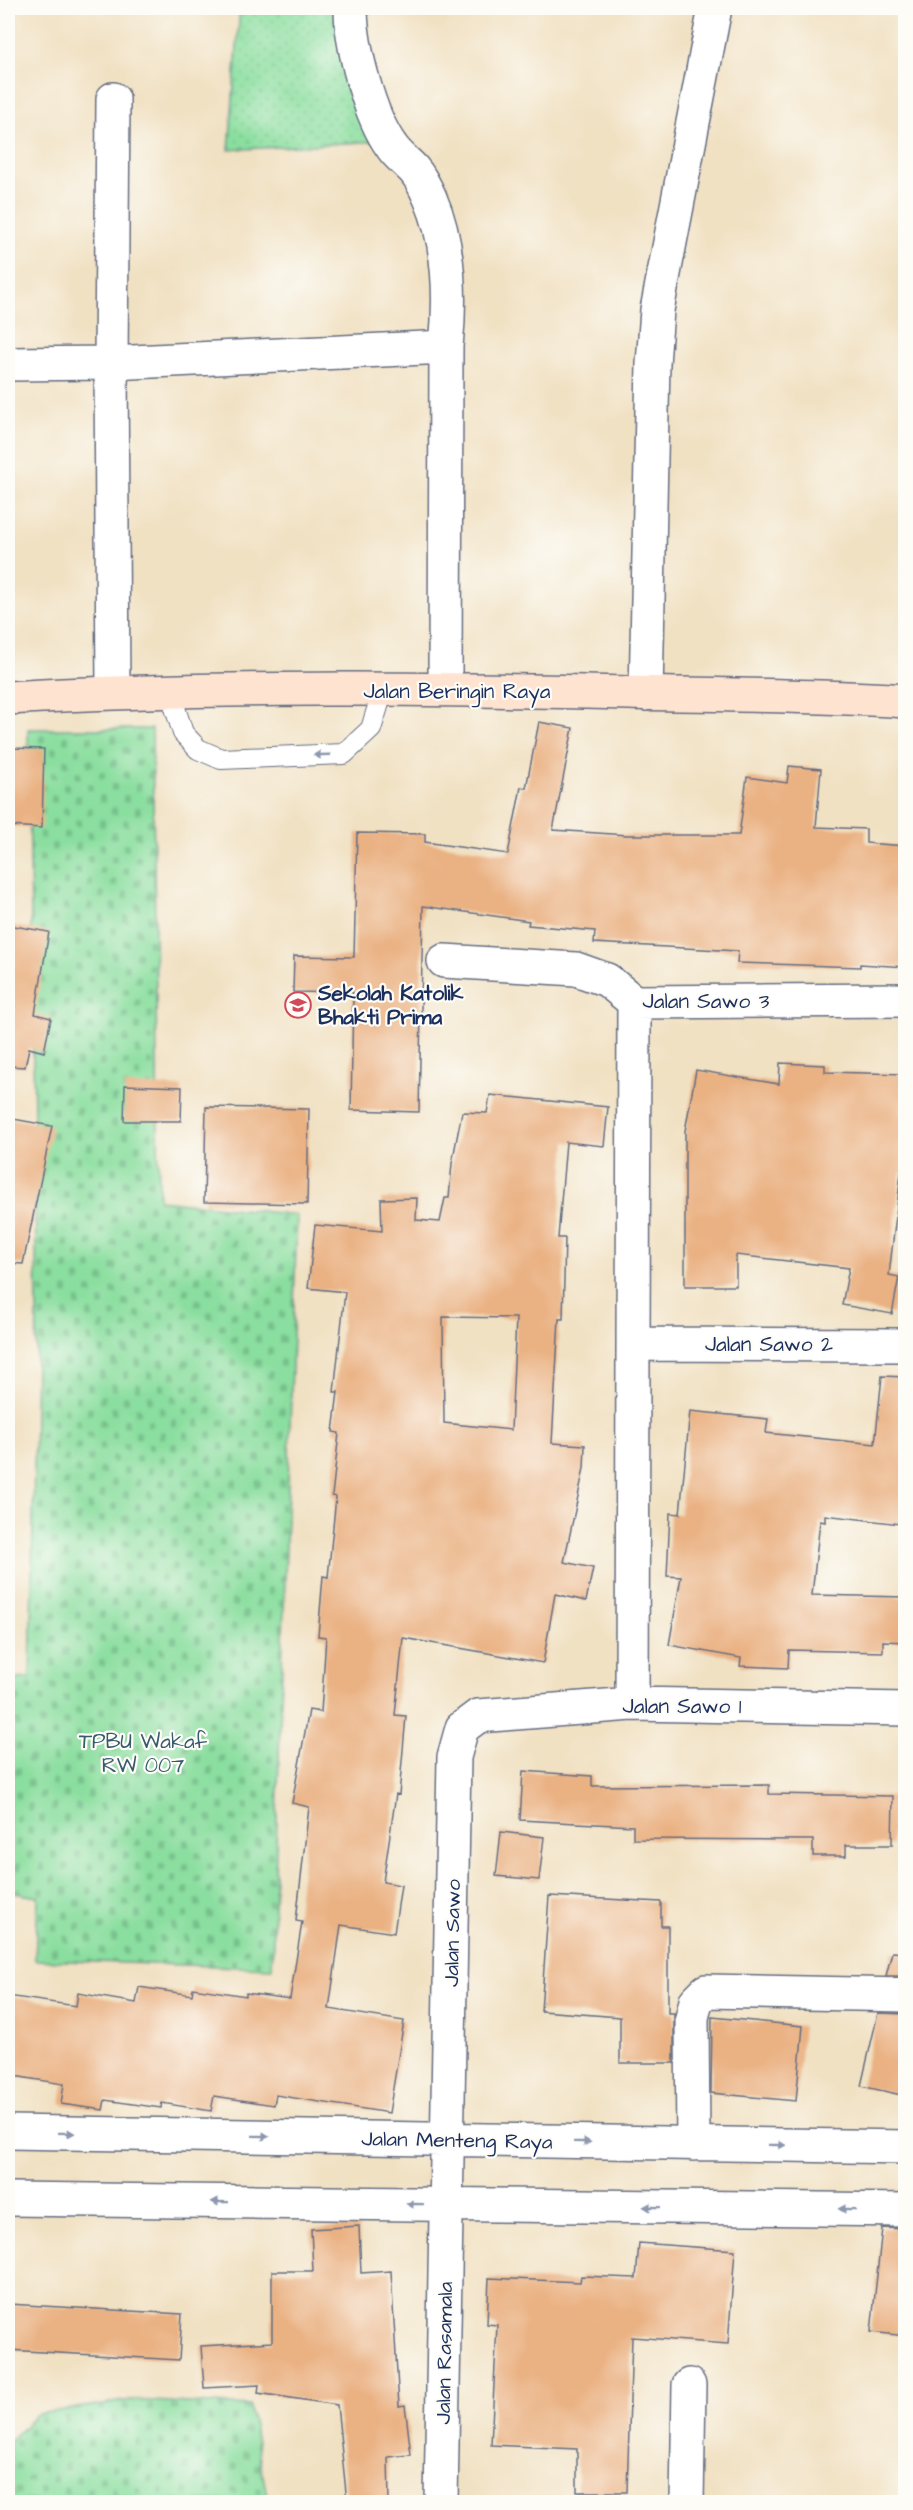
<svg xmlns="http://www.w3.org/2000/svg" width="913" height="2510" font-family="'Architects Daughter',sans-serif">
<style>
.grass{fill:url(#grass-dots);stroke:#52867e;stroke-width:1.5}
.cemetery{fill:url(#cemetery-stones);stroke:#52867e;stroke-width:1.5}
.building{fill:#eab182;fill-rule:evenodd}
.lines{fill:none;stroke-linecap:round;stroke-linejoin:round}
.lane-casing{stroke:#666d81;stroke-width:22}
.street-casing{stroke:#666d81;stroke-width:36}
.secondary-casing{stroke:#666d81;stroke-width:36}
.lane{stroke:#fff;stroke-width:20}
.street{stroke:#fff;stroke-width:33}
.secondary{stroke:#fee3d1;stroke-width:33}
.oneway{fill:#8d97ae}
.labels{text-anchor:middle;stroke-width:4.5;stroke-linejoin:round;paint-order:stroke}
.street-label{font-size:21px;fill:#1b2f5e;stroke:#fdfcf7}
.poi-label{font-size:21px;font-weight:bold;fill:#1b2f5e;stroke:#fdfcf7;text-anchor:start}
.park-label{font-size:21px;fill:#375b6e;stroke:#fdfcf7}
</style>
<defs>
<pattern id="grass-dots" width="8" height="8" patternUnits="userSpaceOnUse" patternTransform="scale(1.5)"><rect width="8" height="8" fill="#8ade9f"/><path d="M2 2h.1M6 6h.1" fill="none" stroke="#76bf8b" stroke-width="1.8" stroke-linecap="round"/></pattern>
<pattern id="cemetery-stones" width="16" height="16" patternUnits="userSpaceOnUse" patternTransform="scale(1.5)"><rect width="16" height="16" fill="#8ade9f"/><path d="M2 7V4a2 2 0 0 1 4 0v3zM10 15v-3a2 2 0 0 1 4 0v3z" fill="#76bf8b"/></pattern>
</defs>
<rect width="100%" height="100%" fill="#fdfcf7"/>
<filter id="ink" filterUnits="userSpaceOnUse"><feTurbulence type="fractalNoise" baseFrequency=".0167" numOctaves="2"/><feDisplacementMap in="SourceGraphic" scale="12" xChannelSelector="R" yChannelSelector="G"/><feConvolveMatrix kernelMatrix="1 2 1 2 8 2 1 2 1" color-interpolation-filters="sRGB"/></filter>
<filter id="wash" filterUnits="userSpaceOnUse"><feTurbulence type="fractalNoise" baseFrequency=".008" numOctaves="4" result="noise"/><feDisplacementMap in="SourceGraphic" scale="24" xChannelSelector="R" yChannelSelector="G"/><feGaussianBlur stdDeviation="1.35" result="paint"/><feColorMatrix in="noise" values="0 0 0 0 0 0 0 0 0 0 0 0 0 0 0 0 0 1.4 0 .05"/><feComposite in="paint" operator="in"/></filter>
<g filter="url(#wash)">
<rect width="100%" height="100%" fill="#f1e1c3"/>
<!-- grass -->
<path class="grass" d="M 240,8 L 346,8 L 379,141 L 229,150 Z"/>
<!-- cemetery -->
<path class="cemetery" d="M 28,729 L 152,729 L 159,1200 L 297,1215 L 272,1968 L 35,1960 L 38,1897 L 8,1892 L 8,1680 L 30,1678 L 37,1310 Z
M 131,2400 L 250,2406 L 268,2502 L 8,2502 L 8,2443 L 37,2414 Z"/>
<g id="blocks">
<!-- building -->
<path class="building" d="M 539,722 L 573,728 L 553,830 L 627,835 L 739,835 L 747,777 L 787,783 L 789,766 L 821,769 L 816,827 L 866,829 L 866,843 L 906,846 L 906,967 L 860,964 L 860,967 L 737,963 L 738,951 L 594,943 L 595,931 L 528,925 L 529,921 L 423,906 L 419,1112 L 351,1110 L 353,993 L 293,992 L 294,956 L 354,957 L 357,833 L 425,834 L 425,842 L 508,854 L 521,787 L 526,788 Z
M 8,748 L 44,749 L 42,828 L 8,826 Z
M 8,925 L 49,932 L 35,1014 L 51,1018 L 44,1052 L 29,1048 L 25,1067 L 8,1066 Z
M 780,1063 L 825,1065 L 825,1072 L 906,1074 L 906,1173 L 901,1173 L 889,1275 L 899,1277 L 892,1314 L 842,1305 L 849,1268 L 736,1255 L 736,1286 L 685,1286 L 685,1131 L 696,1070 L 779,1084 Z
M 125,1085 L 182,1087 L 181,1121 L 124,1121 Z
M 490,1095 L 608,1107 L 604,1146 L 566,1142 L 558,1238 L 565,1238 L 563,1319 L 559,1319 L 552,1443 L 585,1445 L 584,1468 L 564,1562 L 593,1568 L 586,1601 L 555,1594 L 543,1663 L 403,1638 L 395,1715 L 406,1716 L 399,1795 L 396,1794 L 383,1882 L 401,1885 L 394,1933 L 341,1925 L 329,2009 L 404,2021 L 389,2113 L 276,2095 L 274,2105 L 214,2096 L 211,2111 L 162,2103 L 161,2108 L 105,2100 L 103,2110 L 61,2104 L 64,2084 L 8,2075 L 8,1996 L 76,2006 L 78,1993 L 136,2003 L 139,1987 L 192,1995 L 193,1988 L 246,1996 L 246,1993 L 290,1999 L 302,1922 L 296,1921 L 309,1807 L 292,1803 L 309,1710 L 321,1712 L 326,1637 L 318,1636 L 323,1576 L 328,1577 L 336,1497 L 332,1496 L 339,1433 L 333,1432 L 338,1392 L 334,1392 L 345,1292 L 308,1288 L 315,1225 L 382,1231 L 381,1199 L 417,1198 L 416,1220 L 440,1222 L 445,1198 L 449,1198 L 452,1163 L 462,1112 L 487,1113 ZM 443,1317 L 516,1318 L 511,1430 L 444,1423 Z
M 206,1107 L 309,1109 L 307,1204 L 204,1202 Z
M 8,1118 L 52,1126 L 23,1264 L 8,1263 Z
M 882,1376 L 906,1377 L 906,1475 L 900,1524 L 825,1515 L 825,1522 L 820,1521 L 812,1595 L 906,1597 L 906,1642 L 883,1641 L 883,1652 L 789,1650 L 788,1668 L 740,1666 L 741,1658 L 669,1645 L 681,1577 L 667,1576 L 670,1513 L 680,1514 L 690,1411 L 768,1419 L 766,1433 L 875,1444 Z
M 523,1771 L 592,1776 L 592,1786 L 769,1785 L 769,1794 L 893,1796 L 892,1845 L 846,1845 L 846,1856 L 813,1856 L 813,1840 L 633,1839 L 633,1826 L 520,1820 Z
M 501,1832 L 544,1837 L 539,1880 L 496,1876 Z
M 549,1896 L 661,1902 L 661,1926 L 668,1926 L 668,2013 L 674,2013 L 674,2063 L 620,2063 L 620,2017 L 541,2011 Z
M 892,1952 L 906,1953 L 906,1976 L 886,1976 Z
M 878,2013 L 906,2014 L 906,2096 L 861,2086 Z
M 712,2017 L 803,2026 L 796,2101 L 711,2093 Z
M 359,2226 L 361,2273 L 391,2271 L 399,2406 L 405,2405 L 411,2455 L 388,2457 L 389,2502 L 347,2502 L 337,2405 L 258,2393 L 259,2385 L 204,2388 L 201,2346 L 272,2342 L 272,2271 L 313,2271 L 311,2229 Z
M 882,2228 L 906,2229 L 906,2336 L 871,2332 Z
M 639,2243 L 735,2250 L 728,2344 L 632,2337 L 627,2492 L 577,2492 L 577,2449 L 491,2445 L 497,2325 L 487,2324 L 489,2278 L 580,2282 L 581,2276 L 636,2278 Z
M 8,2304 L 182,2314 L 179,2360 L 8,2350 Z"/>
</g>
</g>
<g filter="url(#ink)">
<use href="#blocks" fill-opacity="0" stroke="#666d81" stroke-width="1.5"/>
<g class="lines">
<!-- lane casing -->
<g class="lane-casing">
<path id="lane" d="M 170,692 L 183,733 L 198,749 L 221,759 L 344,754 L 371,729 L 383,690"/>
</g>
<!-- street casing -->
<g class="street-casing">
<path id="street" d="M 351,8 C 351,45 369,116 392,147 C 398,156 407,162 414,170 C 421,178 426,189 430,198 C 450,244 451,298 446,347 L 445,689
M 113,99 L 111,363 L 113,692
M 8,364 L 111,363 L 446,347
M 646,694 L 653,364 L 657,310 L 715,8
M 444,961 L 576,969 L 607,980 L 634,1002 L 906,1000
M 633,1344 L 906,1345
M 632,1704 L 634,1002
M 8,2132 L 906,2147
M 693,2144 L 692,2018 L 696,2001 L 706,1991 L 906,1995
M 8,2199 L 906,2210
M 441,2502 L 454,1757 L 462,1728 L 478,1716 L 632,1704 L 906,1709
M 687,2502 L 689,2385"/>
</g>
<!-- secondary casing -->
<g class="secondary-casing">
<path id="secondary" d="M 8,698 C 214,686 422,688 629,693 C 721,695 813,695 906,701"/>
</g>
<!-- lane -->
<use href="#lane" class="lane"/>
<!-- street -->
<use href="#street" class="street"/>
<!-- secondary -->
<use href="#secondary" class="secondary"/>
</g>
<!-- one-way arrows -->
<defs><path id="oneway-solid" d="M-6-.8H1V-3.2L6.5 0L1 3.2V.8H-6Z" transform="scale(1.5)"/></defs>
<g class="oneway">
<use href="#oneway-solid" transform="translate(322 755) rotate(178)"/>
<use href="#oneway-solid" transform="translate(66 2133) rotate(1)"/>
<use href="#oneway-solid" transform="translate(261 2136) rotate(1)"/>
<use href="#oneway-solid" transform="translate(582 2142) rotate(1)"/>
<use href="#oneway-solid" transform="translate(777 2145) rotate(1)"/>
<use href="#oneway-solid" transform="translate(220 2202) rotate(-179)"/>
<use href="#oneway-solid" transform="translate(415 2204) rotate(-179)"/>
<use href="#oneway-solid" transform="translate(652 2207) rotate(-179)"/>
<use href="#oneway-solid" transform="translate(847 2209) rotate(-179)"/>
</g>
</g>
<!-- icons -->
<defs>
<g id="school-ring" transform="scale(1.35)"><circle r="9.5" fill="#fdfcf7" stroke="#d1495b" stroke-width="1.5"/><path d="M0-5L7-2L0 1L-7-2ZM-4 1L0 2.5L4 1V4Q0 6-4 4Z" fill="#d1495b"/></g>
</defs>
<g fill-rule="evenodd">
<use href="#school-ring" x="298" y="1005"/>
</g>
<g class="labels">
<!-- street labels -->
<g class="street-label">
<text x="457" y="698">Jalan Beringin Raya</text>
<text x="706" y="1008">Jalan Sawo 3</text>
<text x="769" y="1351">Jalan Sawo 2</text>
<text x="682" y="1713">Jalan Sawo 1</text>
<text transform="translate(452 1933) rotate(-89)" y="7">Jalan Sawo</text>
<text transform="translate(457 2140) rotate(1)" y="7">Jalan Menteng Raya</text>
<text transform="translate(444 2353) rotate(-89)" y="7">Jalan Rasamala</text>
</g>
<!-- poi labels -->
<g class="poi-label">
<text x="318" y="1000">Sekolah Katolik<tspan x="318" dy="24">Bhakti Prima</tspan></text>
</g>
<!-- park labels -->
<g class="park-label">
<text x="143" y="1748">TPBU Wakaf<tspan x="143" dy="24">RW 007</tspan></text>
</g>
</g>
<!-- margin -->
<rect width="913" height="2510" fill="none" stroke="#fdfcf7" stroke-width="30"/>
</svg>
